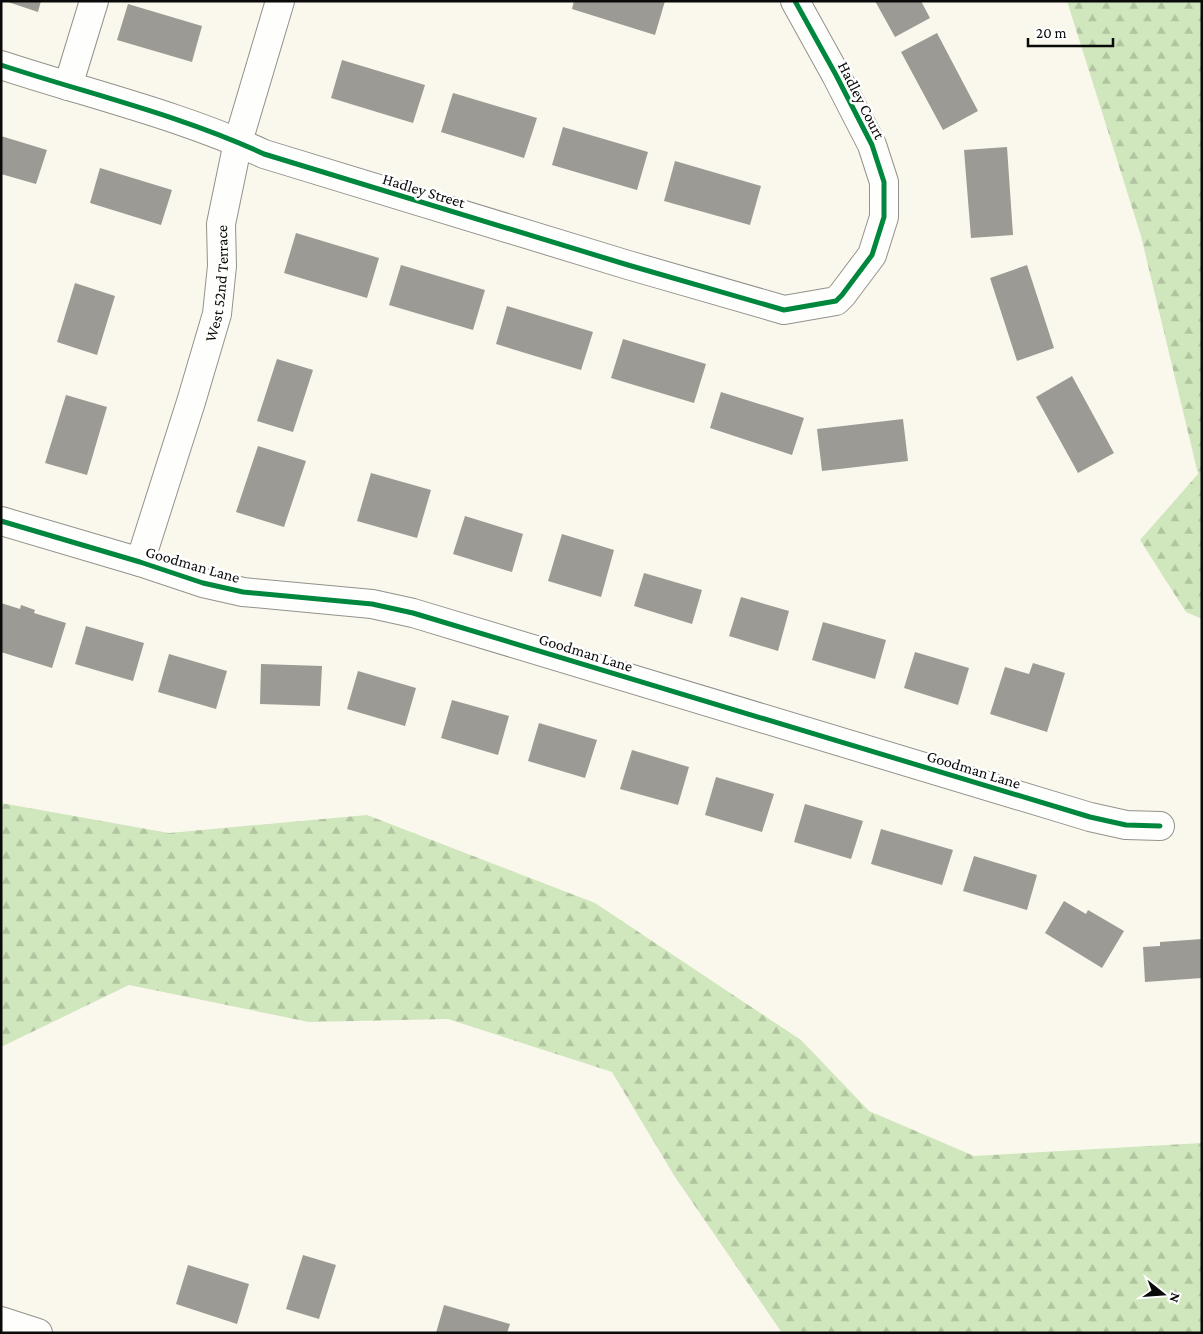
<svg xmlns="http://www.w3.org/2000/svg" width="1203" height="1334" font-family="'Crimson Pro',serif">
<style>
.forest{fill:url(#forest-firs)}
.building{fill:#9c9a94}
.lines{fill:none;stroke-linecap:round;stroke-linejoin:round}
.minor-casing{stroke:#92918c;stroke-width:30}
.minor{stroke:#fefefc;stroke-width:28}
.cycleway-casing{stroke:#fff;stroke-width:8}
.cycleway{stroke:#00873e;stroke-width:5}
.labels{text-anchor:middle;stroke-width:5;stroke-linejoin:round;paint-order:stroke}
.street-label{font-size:16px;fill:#0a0a0a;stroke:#fff}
</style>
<defs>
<pattern id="forest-firs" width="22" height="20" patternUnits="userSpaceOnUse" patternTransform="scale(1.25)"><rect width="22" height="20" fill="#d0e6bc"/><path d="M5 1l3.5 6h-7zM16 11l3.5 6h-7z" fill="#b1c4a0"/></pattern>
</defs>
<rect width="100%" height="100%" fill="#faf8ed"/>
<!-- forest -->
<path class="forest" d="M 1067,1 L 1202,1 L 1202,619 L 1186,612 L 1140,540 L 1198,474 L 1141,236 Z
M 1,803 L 169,833 L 367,815 L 595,903 L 801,1040 L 869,1111 L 974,1156 L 1202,1143 L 1202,1333 L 782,1333 L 675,1177 L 612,1072 L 448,1019 L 309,1022 L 129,985 L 1,1047 Z"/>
<!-- building -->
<path class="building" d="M 5,1 L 41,1 L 38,12 Z
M 574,1 L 665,1 L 655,35 L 572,9 Z
M 875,1 L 921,1 L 930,18 L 895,37 Z
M 128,4 L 202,26 L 192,62 L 117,40 Z
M 937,33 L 978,111 L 943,130 L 901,52 Z
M 342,60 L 425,85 L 413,123 L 331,98 Z
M 453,93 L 537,118 L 524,158 L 441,132 Z
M 563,127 L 648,152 L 637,190 L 552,165 Z
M 1,136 L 47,150 L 36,184 L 1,174 Z
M 1007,147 L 1013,235 L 971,238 L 964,150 Z
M 675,161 L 761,186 L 750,225 L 664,201 Z
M 100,168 L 172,190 L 161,225 L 90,203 Z
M 296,233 L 379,258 L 367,298 L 284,273 Z
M 401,265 L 485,290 L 473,330 L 389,305 Z
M 1027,265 L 1054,348 L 1017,361 L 990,278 Z
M 75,283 L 115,296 L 97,355 L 57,342 Z
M 507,306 L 593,332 L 581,370 L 496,344 Z
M 623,339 L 706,364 L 694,403 L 611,378 Z
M 277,359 L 313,370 L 293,432 L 257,421 Z
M 1072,376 L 1114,453 L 1078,473 L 1036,397 Z
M 721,392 L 804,418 L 792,455 L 710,428 Z
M 66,395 L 107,407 L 87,475 L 45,463 Z
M 903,419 L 908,461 L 822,471 L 817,429 Z
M 258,446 L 306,461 L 284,527 L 236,512 Z
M 371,473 L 431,490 L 417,538 L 357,521 Z
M 465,516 L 523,534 L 512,572 L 453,554 Z
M 562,534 L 614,550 L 601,597 L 548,581 Z
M 644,573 L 702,590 L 692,624 L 634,606 Z
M 741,597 L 789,611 L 778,651 L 729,636 Z
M 1,603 L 20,609 L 21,605 L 35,610 L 34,613 L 66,623 L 52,668 L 1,652 Z
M 823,622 L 886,640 L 875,679 L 812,660 Z
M 86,626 L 144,643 L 133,681 L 75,664 Z
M 915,652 L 969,668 L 958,705 L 904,688 Z
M 169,654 L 227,671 L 216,709 L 158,692 Z
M 1033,663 L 1065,673 L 1047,732 L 990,714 L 1005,667 L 1029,674 Z
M 261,664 L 322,666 L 320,706 L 260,704 Z
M 358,671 L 416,688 L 405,726 L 347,709 Z
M 452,700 L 509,716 L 498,755 L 441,738 Z
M 539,723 L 597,740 L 585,778 L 528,761 Z
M 632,750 L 689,767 L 678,805 L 620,789 Z
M 716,777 L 774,794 L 762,832 L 705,815 Z
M 805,804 L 863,821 L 851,859 L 794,842 Z
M 881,829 L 953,850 L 942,885 L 871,864 Z
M 974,856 L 1037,875 L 1027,910 L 963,891 Z
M 1064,901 L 1086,914 L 1088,910 L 1124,931 L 1102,968 L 1045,933 Z
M 1202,939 L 1202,978 L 1145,982 L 1143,947 L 1160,946 L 1160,942 Z
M 303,1255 L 336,1265 L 319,1319 L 286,1309 Z
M 188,1265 L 249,1284 L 237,1324 L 176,1304 Z
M 444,1305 L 510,1324 L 507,1333 L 436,1333 Z"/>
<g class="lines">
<!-- minor casing -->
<g class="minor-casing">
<g id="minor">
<path d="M 1,65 C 89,94 180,115 264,154 L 628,265 L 784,310 L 836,301 L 842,295 L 872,255 L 884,217 L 884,182 L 872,145 L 836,75 L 795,1"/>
<path d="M 68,86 L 94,1"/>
<path d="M 1,521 L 140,562 L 203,583 L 243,592 L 372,604 L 413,613 L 1090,817 L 1126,825 L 1160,826"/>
<path id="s1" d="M 140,562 L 191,402 L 217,314 L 222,266 L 221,224 L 238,142 L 280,1"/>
<path d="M 1,1321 L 38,1333"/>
</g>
</g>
<!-- minor -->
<use href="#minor" class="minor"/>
<!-- cycleway casing -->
<g class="cycleway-casing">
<path id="cycleway" d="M 1,65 C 89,94 180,115 264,154 L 628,265 L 784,310 L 836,301 L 842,295 L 872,255 L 884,217 L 884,182 L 872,145 L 836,75 L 795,1
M 1,521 L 140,562 L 203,583 L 243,592 L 372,604 L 413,613 L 1090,817 L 1126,825 L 1160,826"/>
</g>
<!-- cycleway -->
<use href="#cycleway" class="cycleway"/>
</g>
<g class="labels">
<!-- street labels -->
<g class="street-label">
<text transform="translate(862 100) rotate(63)" y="6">Hadley Court</text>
<text transform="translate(424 190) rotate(17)" y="6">Hadley Street</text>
<text dy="6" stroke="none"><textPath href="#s1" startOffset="290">West 52nd Terrace</textPath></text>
<text transform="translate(193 564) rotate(16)" y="6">Goodman Lane</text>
<text transform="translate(586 652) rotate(17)" y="6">Goodman Lane</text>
<text transform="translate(974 769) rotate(17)" y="6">Goodman Lane</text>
</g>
</g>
<!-- border -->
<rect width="1203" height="1334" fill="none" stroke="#0a0a0a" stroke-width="5"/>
<!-- north arrow -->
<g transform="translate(1163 1294) rotate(107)" stroke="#ffffff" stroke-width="4" paint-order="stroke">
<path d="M0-4L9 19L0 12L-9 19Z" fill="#0a0a0a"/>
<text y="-8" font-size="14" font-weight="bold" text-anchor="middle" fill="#0a0a0a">N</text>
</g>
<!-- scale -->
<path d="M1028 38v8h85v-8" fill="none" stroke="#0a0a0a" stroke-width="2.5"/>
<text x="1036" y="38" font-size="15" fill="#0a0a0a" stroke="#ffffff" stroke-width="4" paint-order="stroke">20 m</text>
</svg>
